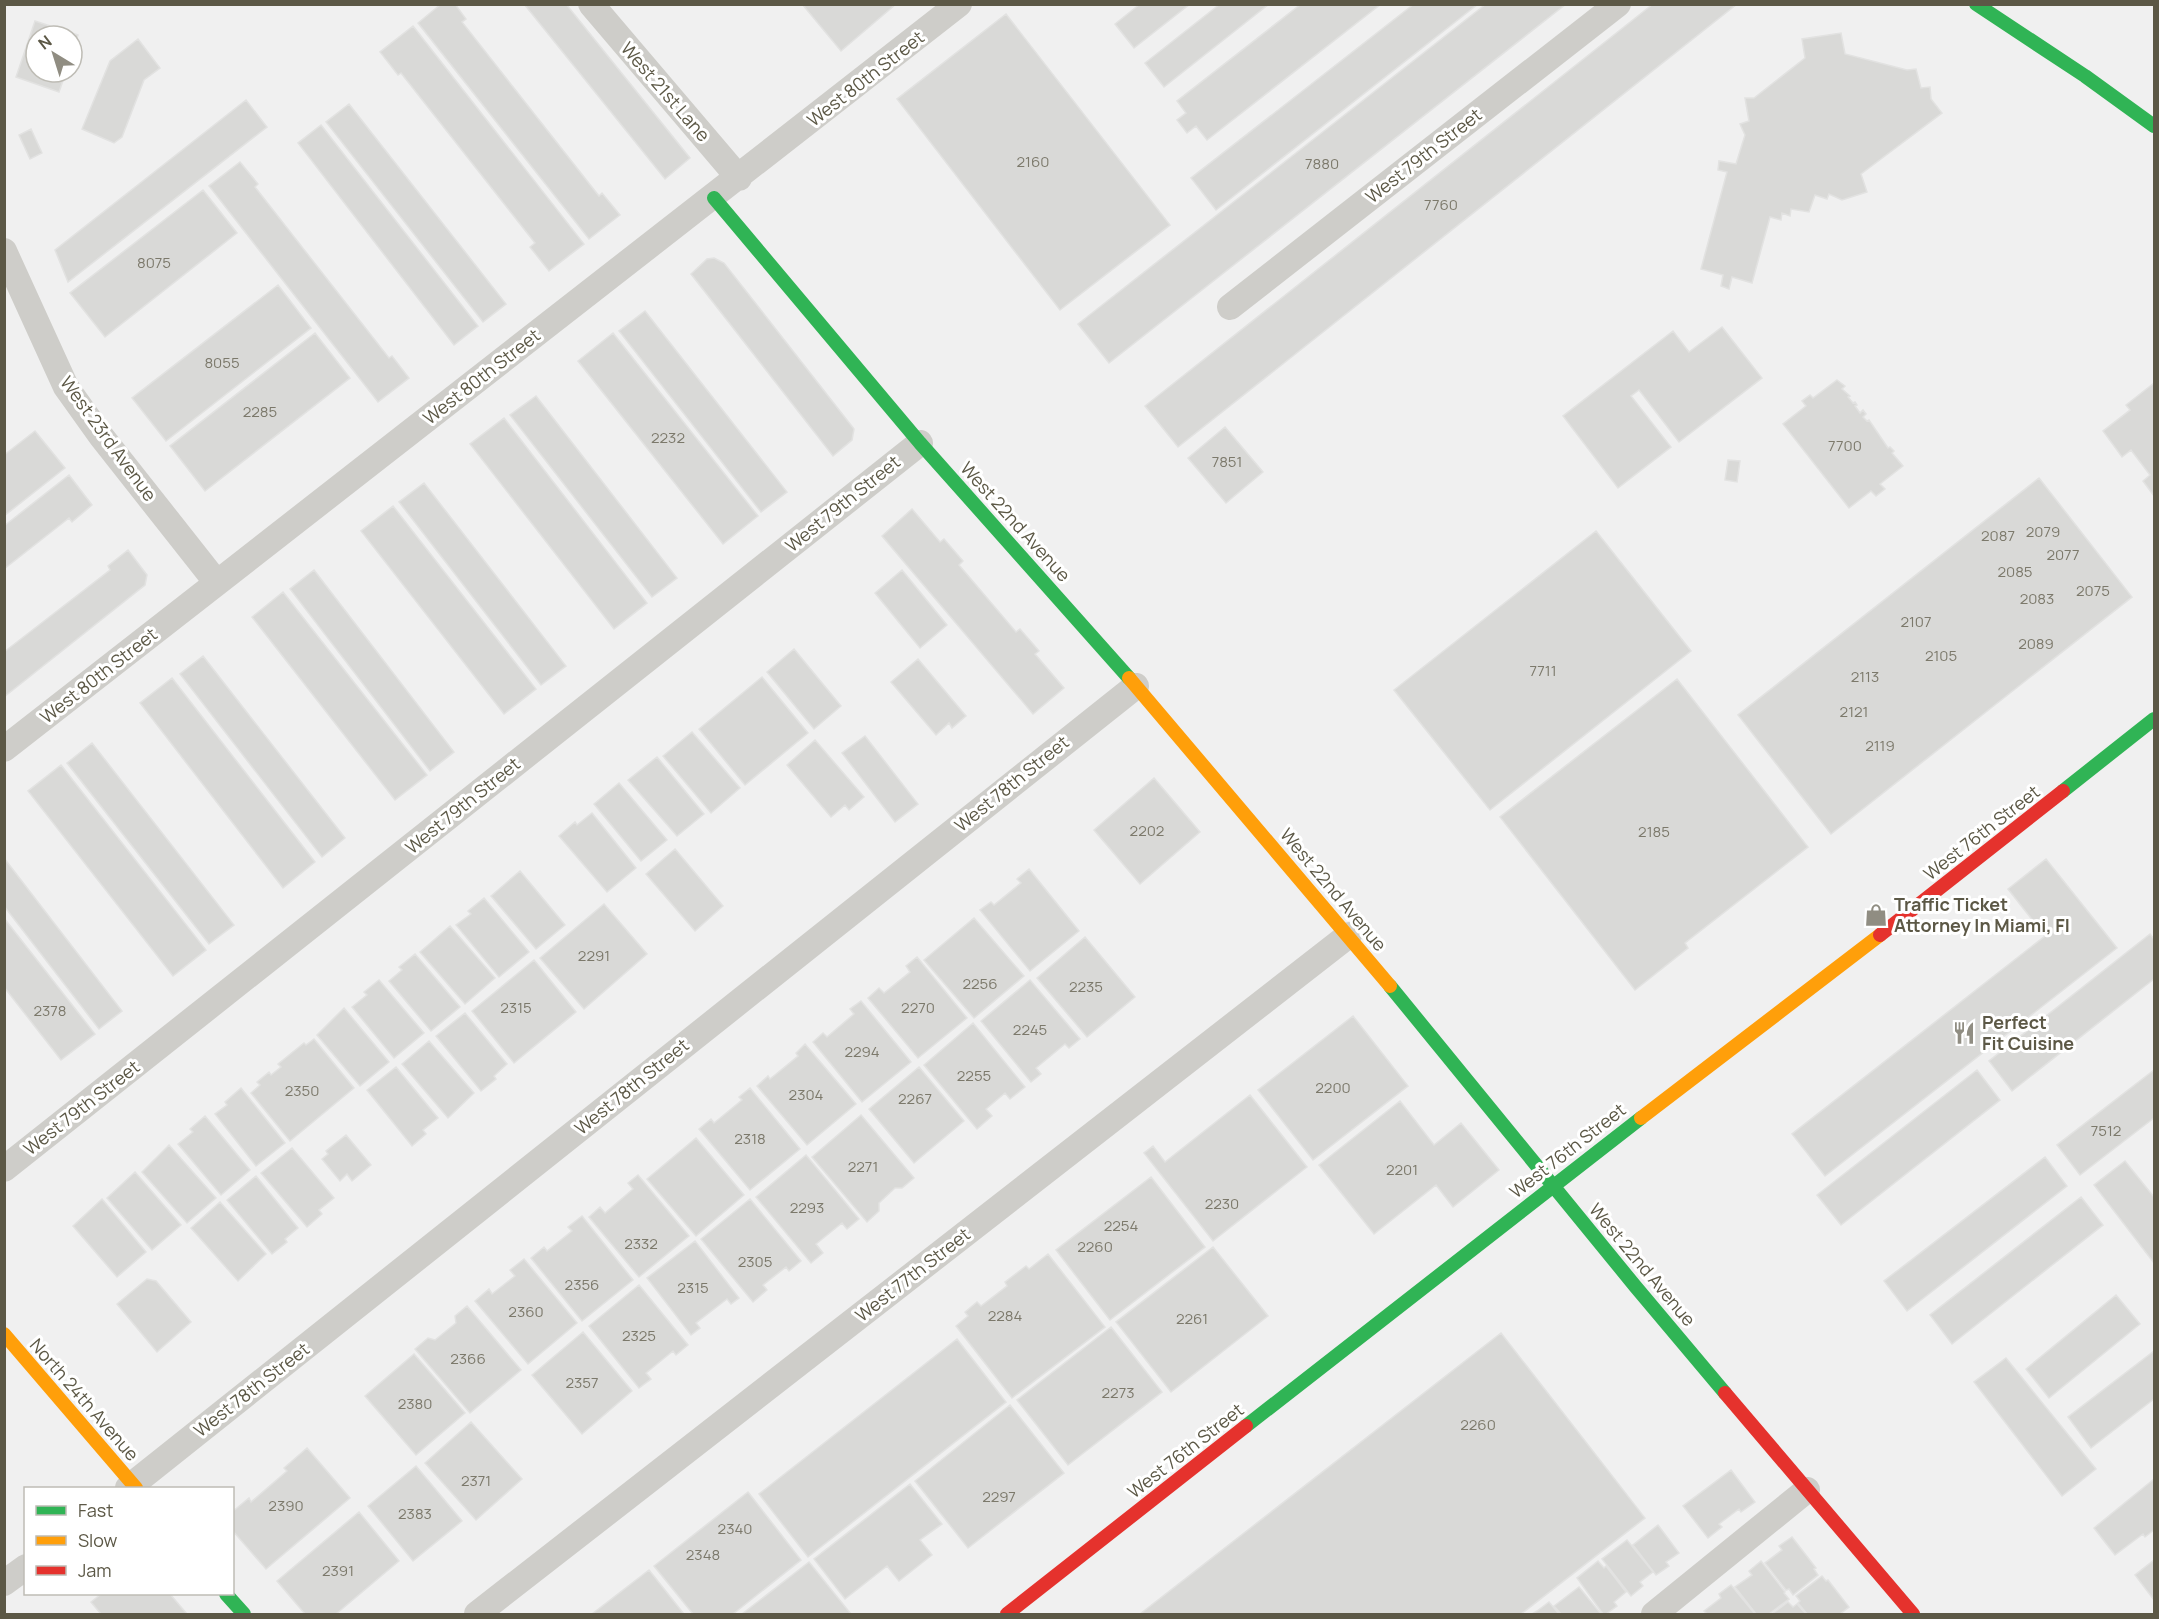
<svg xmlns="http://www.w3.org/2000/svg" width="2159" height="1619" font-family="Manrope,sans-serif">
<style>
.building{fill:#d9d9d7;stroke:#e2e2e1;stroke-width:1.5}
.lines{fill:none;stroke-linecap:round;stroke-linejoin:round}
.street{stroke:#cecdc9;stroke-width:26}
.fast{stroke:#30b455;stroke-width:14}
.slow{stroke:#ff9f0a;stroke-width:14}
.jam{stroke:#e5322d;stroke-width:14}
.labels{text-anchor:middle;stroke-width:6;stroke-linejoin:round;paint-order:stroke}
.number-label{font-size:15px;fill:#7c796b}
.street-label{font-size:18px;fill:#5c5846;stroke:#fff}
.poi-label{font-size:18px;font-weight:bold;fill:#5c5846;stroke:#fff;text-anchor:start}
</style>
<rect width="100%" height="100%" fill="#f0f0f0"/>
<!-- building -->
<path class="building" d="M 441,4 L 455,4 L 466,19 L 462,22 L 599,196 L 602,193 L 620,215 L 589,239 L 418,23 Z
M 524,4 L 566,4 L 690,158 L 665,179 Z
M 802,4 L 896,4 L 841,51 Z
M 1140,4 L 1190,4 L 1134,48 L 1115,24 Z
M 1220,4 L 1269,4 L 1164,87 L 1145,63 Z
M 1301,4 L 1381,4 L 1207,140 L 1196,126 L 1187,133 L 1177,120 L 1186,113 L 1177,101 Z
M 1414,4 L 1478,4 L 1216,210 L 1191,178 Z
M 1486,4 L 1566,4 L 1109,363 L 1078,324 Z
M 1653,4 L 1737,4 L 1178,447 L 1145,406 Z
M 1006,14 L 1170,225 L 1060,310 L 897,99 Z
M 35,21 L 78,35 L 72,53 L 72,36 L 36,36 L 36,72 L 66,72 L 59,92 L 16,77 Z
M 413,26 L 584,244 L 549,271 L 530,247 L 535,243 L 401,73 L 398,75 L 380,52 Z
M 1841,33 L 1845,54 L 1907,70 L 1916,69 L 1921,88 L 1930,87 L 1931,99 L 1942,113 L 1861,174 L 1867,192 L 1842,200 L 1829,194 L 1827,199 L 1815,195 L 1809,212 L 1791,209 L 1790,216 L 1782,213 L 1781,220 L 1770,217 L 1752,283 L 1732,277 L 1729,289 L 1721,286 L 1723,275 L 1701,269 L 1727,172 L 1718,170 L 1719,161 L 1736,164 L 1745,135 L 1740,124 L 1749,121 L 1745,98 L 1754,98 L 1805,58 L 1802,39 Z
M 138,39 L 160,68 L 144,80 L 122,137 L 114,143 L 82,129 L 110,61 Z
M 246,100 L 267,127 L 68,282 L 55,250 Z
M 349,104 L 506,304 L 483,322 L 326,122 Z
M 321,125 L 478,326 L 454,345 L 298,143 Z
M 31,129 L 42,153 L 30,159 L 19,135 Z
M 240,162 L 258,184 L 255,187 L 389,358 L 392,356 L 409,378 L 378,402 L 209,186 Z
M 203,190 L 237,233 L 105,337 L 70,293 Z
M 714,258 L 724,263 L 854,429 L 852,440 L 833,456 L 691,274 L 707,259 Z
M 278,285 L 311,328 L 166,441 L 132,398 Z
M 645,311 L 787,492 L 761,512 L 619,331 Z
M 1722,327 L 1762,378 L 1679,442 L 1639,390 L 1631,396 L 1671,447 L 1618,488 L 1563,416 L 1673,331 L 1689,352 Z
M 315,333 L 350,378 L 205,491 L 170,446 Z
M 613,333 L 758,516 L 723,544 L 578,361 Z
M 1837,380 L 1845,386 L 1842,389 L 1850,396 L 1848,397 L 1853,403 L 1855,402 L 1857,405 L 1855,406 L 1860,413 L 1863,410 L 1866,414 L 1863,417 L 1867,421 L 1869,420 L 1888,448 L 1890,447 L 1894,451 L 1892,453 L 1903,466 L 1880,484 L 1885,489 L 1876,496 L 1871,491 L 1849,508 L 1783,424 L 1806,406 L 1802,401 L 1810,395 L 1813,398 Z
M 2154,383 L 2154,496 L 2143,481 L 2150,475 L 2131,450 L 2122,457 L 2103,431 L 2130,410 L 2126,405 Z
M 536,396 L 677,578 L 652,597 L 510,415 Z
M 504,418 L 647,603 L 614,629 L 470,444 Z
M 1225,427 L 1263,472 L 1226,503 L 1188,458 Z
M 35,431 L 65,468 L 4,516 L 4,455 Z
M 1728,460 L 1740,461 L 1737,482 L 1725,480 Z
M 69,475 L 92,505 L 72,522 L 69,518 L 4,569 L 4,526 Z
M 2039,478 L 2132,597 L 1831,834 L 1738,715 Z
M 424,483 L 566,666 L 541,685 L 399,502 Z
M 393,506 L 536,689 L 504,714 L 361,531 Z
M 912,509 L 940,542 L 944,539 L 963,561 L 959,565 L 1016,632 L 1020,629 L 1039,651 L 1035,654 L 1064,688 L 1033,714 L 882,536 Z
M 1596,531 L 1691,651 L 1490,810 L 1394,690 Z
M 128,550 L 147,575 L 145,585 L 4,697 L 4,652 L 110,570 L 108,566 Z
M 314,570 L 454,752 L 430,771 L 290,589 Z
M 902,570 L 947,625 L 920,648 L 875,593 Z
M 283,592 L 427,775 L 395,800 L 252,617 Z
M 794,649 L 841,706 L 814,729 L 767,672 Z
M 203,656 L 345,838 L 322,857 L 180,674 Z
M 918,659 L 966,716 L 952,728 L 949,723 L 936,735 L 891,682 Z
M 762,677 L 808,733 L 745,785 L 699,729 Z
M 172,678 L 315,862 L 283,888 L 140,703 Z
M 1677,679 L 1808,847 L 1685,943 L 1688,948 L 1635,990 L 1500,817 Z
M 692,732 L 740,788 L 711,813 L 663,756 Z
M 865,736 L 918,804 L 895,822 L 842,753 Z
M 815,740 L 864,797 L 849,810 L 845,805 L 831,817 L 787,765 Z
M 92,743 L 234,925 L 209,944 L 67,763 Z
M 657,757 L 704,814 L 677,836 L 628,780 Z
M 61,765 L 206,950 L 173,976 L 28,791 Z
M 1154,778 L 1200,832 L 1140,884 L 1094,830 Z
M 619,783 L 667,840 L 641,861 L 594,804 Z
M 592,813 L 636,868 L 607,892 L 559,836 L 575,822 L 577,825 Z
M 675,849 L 723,906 L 695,931 L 646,874 Z
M 4,858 L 122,1011 L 99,1029 L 4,906 Z
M 2046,859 L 2117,948 L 1825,1176 L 1792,1134 L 2045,936 L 2008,889 Z
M 1029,869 L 1079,931 L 1030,971 L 980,910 L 991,902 L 994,905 L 1021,883 L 1017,879 Z
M 520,871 L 565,925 L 536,949 L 491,896 Z
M 484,898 L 529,952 L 499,977 L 456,925 L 471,914 L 468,911 Z
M 604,904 L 647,954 L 584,1009 L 540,958 Z
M 4,918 L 95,1034 L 61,1060 L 4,987 Z
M 974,918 L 1024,976 L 974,1018 L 924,960 Z
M 450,926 L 495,978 L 465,1004 L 420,952 Z
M 2150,934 L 2154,939 L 2154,979 L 2012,1091 L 1989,1061 Z
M 1085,937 L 1135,997 L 1087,1037 L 1037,978 Z
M 415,954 L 460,1007 L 431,1031 L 389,981 L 402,970 L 399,967 Z
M 917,957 L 967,1018 L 918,1058 L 868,998 L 879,988 L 884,993 L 910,972 L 906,966 Z
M 534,960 L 576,1012 L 514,1063 L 472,1011 Z
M 379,980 L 424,1033 L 394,1058 L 352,1007 L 367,995 L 364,992 Z
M 1030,980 L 1080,1039 L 1069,1048 L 1065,1044 L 1036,1068 L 1041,1074 L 1031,1082 L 981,1021 Z
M 861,1001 L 911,1062 L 862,1102 L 813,1042 L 823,1033 L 827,1037 L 854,1014 L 850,1009 Z
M 344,1008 L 389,1062 L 360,1086 L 317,1035 Z
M 465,1013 L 507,1064 L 494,1076 L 496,1079 L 481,1091 L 436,1036 Z
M 1353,1016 L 1408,1086 L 1313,1160 L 1258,1090 Z
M 973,1023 L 1025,1087 L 1010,1099 L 1005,1093 L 986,1109 L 992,1116 L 977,1129 L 924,1065 Z
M 314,1039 L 354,1088 L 290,1141 L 251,1093 L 260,1085 L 257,1082 L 269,1072 L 271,1075 L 281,1067 L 278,1064 L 304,1043 L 306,1045 Z
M 429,1041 L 474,1093 L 448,1118 L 402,1064 Z
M 805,1044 L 856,1104 L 807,1145 L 757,1086 L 768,1076 L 770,1079 L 798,1056 L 796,1053 Z
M 396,1067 L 438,1118 L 423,1130 L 426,1134 L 412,1146 L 367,1090 Z
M 919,1067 L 964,1121 L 914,1163 L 869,1109 Z
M 1977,1070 L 2000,1100 L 1841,1225 L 1817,1195 Z
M 2154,1070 L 2154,1118 L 2080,1175 L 2057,1145 Z
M 241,1088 L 285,1143 L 256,1166 L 215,1114 L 227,1105 L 225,1102 Z
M 750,1088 L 800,1149 L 750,1190 L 699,1129 L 711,1119 L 714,1123 L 742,1100 L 739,1097 Z
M 1250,1095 L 1307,1167 L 1213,1241 L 1144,1153 L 1153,1146 L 1165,1162 Z
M 1400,1101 L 1434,1145 L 1461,1123 L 1499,1170 L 1453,1207 L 1436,1185 L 1374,1234 L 1319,1165 Z
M 861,1115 L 914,1178 L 902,1188 L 895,1188 L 879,1203 L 879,1211 L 867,1222 L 812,1157 Z
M 205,1116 L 250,1170 L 221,1195 L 178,1144 L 193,1132 L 190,1129 Z
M 346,1135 L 371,1165 L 352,1181 L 347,1174 L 340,1181 L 322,1159 L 328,1154 L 326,1151 Z
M 696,1138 L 744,1195 L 696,1236 L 647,1179 Z
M 169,1145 L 216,1198 L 187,1223 L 142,1172 Z
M 292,1148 L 334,1198 L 319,1210 L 322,1214 L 307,1227 L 261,1173 Z
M 806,1155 L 859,1219 L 847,1229 L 842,1223 L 816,1244 L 823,1253 L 811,1263 L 756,1197 Z
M 2045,1157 L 2067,1186 L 1907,1311 L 1884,1281 Z
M 2125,1161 L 2154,1197 L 2154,1263 L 2094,1185 Z
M 135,1172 L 181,1225 L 152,1250 L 107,1198 Z
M 638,1175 L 689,1236 L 639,1277 L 589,1217 L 600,1207 L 605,1213 L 633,1189 L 628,1183 Z
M 256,1176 L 298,1228 L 285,1239 L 287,1242 L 272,1254 L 227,1200 Z
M 1151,1177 L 1205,1247 L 1110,1320 L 1056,1250 Z
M 2081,1197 L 2103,1225 L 1952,1344 L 1930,1315 Z
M 102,1199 L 146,1252 L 117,1277 L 73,1226 Z
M 750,1199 L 801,1261 L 789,1271 L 786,1267 L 763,1285 L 767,1290 L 753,1302 L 701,1239 Z
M 220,1202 L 266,1254 L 238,1281 L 191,1228 Z
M 582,1216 L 633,1280 L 582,1321 L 531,1258 L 544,1247 L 547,1251 L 572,1231 L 568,1227 Z
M 695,1241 L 739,1298 L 731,1304 L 727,1299 L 696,1323 L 700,1328 L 691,1335 L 647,1278 Z
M 1213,1247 L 1268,1316 L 1171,1392 L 1116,1322 Z
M 1048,1254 L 1105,1327 L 1012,1398 L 956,1326 L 968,1316 L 965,1312 L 977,1302 L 981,1306 L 1007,1286 L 1005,1282 L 1026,1266 L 1029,1269 Z
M 524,1259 L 577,1323 L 528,1364 L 475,1301 L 489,1289 L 492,1294 L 515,1276 L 510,1270 Z
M 147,1279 L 156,1281 L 191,1322 L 157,1352 L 117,1304 Z
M 639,1285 L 688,1345 L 676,1355 L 673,1351 L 646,1373 L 651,1379 L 639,1388 L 589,1326 Z
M 2116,1295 L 2140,1324 L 2049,1398 L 2026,1369 Z
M 467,1306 L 521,1370 L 470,1413 L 415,1349 L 428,1338 L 435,1340 L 456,1323 L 455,1316 Z
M 1111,1327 L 1162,1392 L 1068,1465 L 1017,1400 Z
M 583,1332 L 632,1391 L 582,1434 L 532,1375 Z
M 1501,1333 L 1645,1518 L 1521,1614 L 1140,1614 Z
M 957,1339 L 1006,1402 L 808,1557 L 759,1494 Z
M 2154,1351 L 2154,1399 L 2091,1448 L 2068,1417 Z
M 414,1354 L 465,1413 L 416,1455 L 365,1396 Z
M 2006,1358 L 2096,1469 L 2062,1496 L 1974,1382 Z
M 1010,1405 L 1064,1473 L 968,1548 L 915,1481 Z
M 471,1422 L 522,1479 L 476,1520 L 425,1463 Z
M 307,1448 L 350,1498 L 266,1569 L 232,1530 L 232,1512 L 249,1498 L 251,1502 L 287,1471 L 284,1468 Z
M 416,1466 L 462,1521 L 413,1561 L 368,1506 Z
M 1731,1470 L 1755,1502 L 1741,1512 L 1739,1509 L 1719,1524 L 1722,1527 L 1708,1538 L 1683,1506 Z
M 2154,1479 L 2154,1530 L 2145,1537 L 2143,1534 L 2115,1555 L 2094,1528 Z
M 910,1484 L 942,1524 L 920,1540 L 932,1555 L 899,1581 L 887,1566 L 845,1599 L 814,1559 Z
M 748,1492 L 801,1560 L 733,1614 L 693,1614 L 654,1566 Z
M 359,1512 L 399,1561 L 336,1614 L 305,1614 L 277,1581 Z
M 1658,1525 L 1679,1553 L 1666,1562 L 1669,1566 L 1656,1575 L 1633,1545 Z
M 1792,1537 L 1816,1568 L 1814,1569 L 1818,1575 L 1793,1595 L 1789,1589 L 1786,1590 L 1765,1563 L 1782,1550 L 1779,1546 Z
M 1627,1540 L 1653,1572 L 1640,1582 L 1643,1586 L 1631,1596 L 1602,1559 Z
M 2154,1560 L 2154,1600 L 2135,1575 Z
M 1598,1561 L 1604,1568 L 1606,1566 L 1626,1592 L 1614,1602 L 1617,1606 L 1606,1614 L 1603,1614 L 1577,1578 Z
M 1761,1561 L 1785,1592 L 1784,1593 L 1789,1599 L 1769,1614 L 1756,1614 L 1735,1587 L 1752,1575 L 1749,1571 Z
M 809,1562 L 851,1614 L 742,1614 Z
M 649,1570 L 684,1614 L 592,1614 Z
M 1822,1576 L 1826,1581 L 1828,1580 L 1849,1607 L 1840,1614 L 1807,1614 L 1798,1603 L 1800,1601 L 1796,1596 Z
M 1731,1585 L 1755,1614 L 1707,1614 L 1704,1611 L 1721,1598 L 1719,1594 Z
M 1579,1587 L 1601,1614 L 1561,1614 L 1554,1606 Z
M 101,1594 L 170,1594 L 187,1614 L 101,1614 L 91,1602 Z
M 1549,1602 L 1559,1614 L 1532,1614 L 1537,1611 Z
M 1788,1602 L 1793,1607 L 1797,1604 L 1806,1614 L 1772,1614 Z"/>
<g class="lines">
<!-- street -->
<path class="street" d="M 591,4 L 739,178
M 4,251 L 66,387 L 101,436 L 217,583
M 1230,307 L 1618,4
M 4,749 L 959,4
M 4,1169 L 920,443
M 128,1488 L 1136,686
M 4,1583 L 26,1567
M 477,1614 L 1349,935
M 1654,1614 L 1807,1490"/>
<!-- fast -->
<path class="fast" d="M 1976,4 L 2085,76 L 2154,126
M 714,198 L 920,443 L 1129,678
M 2063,791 L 2154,719
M 1390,986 L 1635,1286 L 1725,1393
M 1246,1426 L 1641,1118
M 226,1594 L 244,1614"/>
<!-- slow -->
<path class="slow" d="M 1129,678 L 1390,986
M 1641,1118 L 1880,935
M 4,1334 L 136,1488"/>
<!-- jam -->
<path class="jam" d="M 1880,935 L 2063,791
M 1725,1393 L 1913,1614
M 1007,1614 L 1246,1426"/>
</g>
<!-- icons -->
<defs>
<g id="shop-bare" transform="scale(1.8)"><path d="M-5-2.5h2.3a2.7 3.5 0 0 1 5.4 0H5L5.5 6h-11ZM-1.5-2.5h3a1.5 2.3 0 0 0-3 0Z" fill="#908d82" stroke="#fff" stroke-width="2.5" paint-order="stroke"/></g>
<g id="restaurant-bare" transform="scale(1.8)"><path d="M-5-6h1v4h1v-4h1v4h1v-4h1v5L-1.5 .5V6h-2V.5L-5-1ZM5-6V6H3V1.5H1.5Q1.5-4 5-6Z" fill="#908d82" stroke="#fff" stroke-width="2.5" paint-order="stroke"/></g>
</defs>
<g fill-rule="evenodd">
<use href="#shop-bare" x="1876" y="915"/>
<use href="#restaurant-bare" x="1964" y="1033"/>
</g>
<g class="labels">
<!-- number labels -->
<g class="number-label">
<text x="1033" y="167">2160</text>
<text x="1322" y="169">7880</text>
<text x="1441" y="210">7760</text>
<text x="154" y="268">8075</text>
<text x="222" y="368">8055</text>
<text x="260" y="417">2285</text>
<text x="668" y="443">2232</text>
<text x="1845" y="451">7700</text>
<text x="1227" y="467">7851</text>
<text x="2043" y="537">2079</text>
<text x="1998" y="541">2087</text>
<text x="2063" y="560">2077</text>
<text x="2015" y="577">2085</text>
<text x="2093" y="596">2075</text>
<text x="2037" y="604">2083</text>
<text x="1916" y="627">2107</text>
<text x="2036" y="649">2089</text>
<text x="1941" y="661">2105</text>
<text x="1543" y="676">7711</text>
<text x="1865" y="682">2113</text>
<text x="1854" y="717">2121</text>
<text x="1880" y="751">2119</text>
<text x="1147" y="836">2202</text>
<text x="1654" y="837">2185</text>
<text x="594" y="961">2291</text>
<text x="980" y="989">2256</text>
<text x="1086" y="992">2235</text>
<text x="516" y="1013">2315</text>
<text x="918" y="1013">2270</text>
<text x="50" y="1016">2378</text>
<text x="1030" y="1035">2245</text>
<text x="862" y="1057">2294</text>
<text x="974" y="1081">2255</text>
<text x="1333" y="1093">2200</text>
<text x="302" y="1096">2350</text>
<text x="806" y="1100">2304</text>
<text x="915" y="1104">2267</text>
<text x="2106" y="1136">7512</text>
<text x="750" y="1144">2318</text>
<text x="863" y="1172">2271</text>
<text x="1402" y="1175">2201</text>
<text x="1222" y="1209">2230</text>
<text x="807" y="1213">2293</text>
<text x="1121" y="1231">2254</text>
<text x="641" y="1249">2332</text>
<text x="1095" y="1252">2260</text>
<text x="755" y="1267">2305</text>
<text x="582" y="1290">2356</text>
<text x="693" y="1293">2315</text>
<text x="526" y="1317">2360</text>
<text x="1005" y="1321">2284</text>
<text x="1192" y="1324">2261</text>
<text x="639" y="1341">2325</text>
<text x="468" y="1364">2366</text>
<text x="582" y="1388">2357</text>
<text x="1118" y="1398">2273</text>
<text x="415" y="1409">2380</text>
<text x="1478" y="1430">2260</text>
<text x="476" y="1486">2371</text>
<text x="999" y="1502">2297</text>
<text x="286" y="1511">2390</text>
<text x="415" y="1519">2383</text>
<text x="735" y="1534">2340</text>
<text x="703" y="1560">2348</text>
<text x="338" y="1576">2391</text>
</g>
<!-- street labels -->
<g class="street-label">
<text transform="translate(866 79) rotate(-38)" y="6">West 80th Street</text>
<text transform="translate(665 92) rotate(49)" y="6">West 21st Lane</text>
<text transform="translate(1424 156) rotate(-38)" y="6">West 79th Street</text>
<text transform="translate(482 377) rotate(-38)" y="6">West 80th Street</text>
<text transform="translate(108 439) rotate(54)" y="6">West 23rd Avenue</text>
<text transform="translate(843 504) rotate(-39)" y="6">West 79th Street</text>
<text transform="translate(1015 522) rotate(48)" y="6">West 22nd Avenue</text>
<text transform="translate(99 676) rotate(-38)" y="6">West 80th Street</text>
<text transform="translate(1012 784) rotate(-39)" y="6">West 78th Street</text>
<text transform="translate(463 806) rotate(-39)" y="6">West 79th Street</text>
<text transform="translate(1982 833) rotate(-38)" y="6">West 76th Street</text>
<text transform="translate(1333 890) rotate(50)" y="6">West 22nd Avenue</text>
<text transform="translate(632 1087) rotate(-39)" y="6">West 78th Street</text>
<text transform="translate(82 1108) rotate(-38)" y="6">West 79th Street</text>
<text transform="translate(1568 1151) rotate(-38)" y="6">West 76th Street</text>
<text transform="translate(1642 1265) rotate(50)" y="6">West 22nd Avenue</text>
<text transform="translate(913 1275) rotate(-38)" y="6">West 77th Street</text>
<text transform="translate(252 1390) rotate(-38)" y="6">West 78th Street</text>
<text transform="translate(84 1400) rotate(49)" y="6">North 24th Avenue</text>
<text transform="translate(1186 1451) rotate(-38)" y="6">West 76th Street</text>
</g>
<!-- poi labels -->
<g class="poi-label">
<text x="1894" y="911">Traffic Ticket<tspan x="1894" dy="21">Attorney In Miami, Fl</tspan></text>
<text x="1982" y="1029">Perfect<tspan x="1982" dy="21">Fit Cuisine</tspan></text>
</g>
</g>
<!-- border -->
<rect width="2159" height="1619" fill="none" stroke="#5c5846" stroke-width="12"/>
<!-- legend -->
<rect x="24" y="1487" width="210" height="108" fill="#ffffff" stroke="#bebcb5" stroke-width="1.5"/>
<rect x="36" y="1506" width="30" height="9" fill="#30b455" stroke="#bebcb5" stroke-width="1.5"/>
<text x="78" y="1517" font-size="18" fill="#5c5846">Fast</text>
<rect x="36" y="1536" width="30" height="9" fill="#ff9f0a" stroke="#bebcb5" stroke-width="1.5"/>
<text x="78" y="1547" font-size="18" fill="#5c5846">Slow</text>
<rect x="36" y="1566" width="30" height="9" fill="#e5322d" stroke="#bebcb5" stroke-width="1.5"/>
<text x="78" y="1577" font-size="18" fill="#5c5846">Jam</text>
<!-- north arrow -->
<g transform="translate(54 54) rotate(322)"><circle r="28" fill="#ffffff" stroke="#bebcb5" stroke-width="1.5"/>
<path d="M0-4.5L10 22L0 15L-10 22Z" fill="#908d82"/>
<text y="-9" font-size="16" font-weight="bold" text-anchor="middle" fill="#5c5846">N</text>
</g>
</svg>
